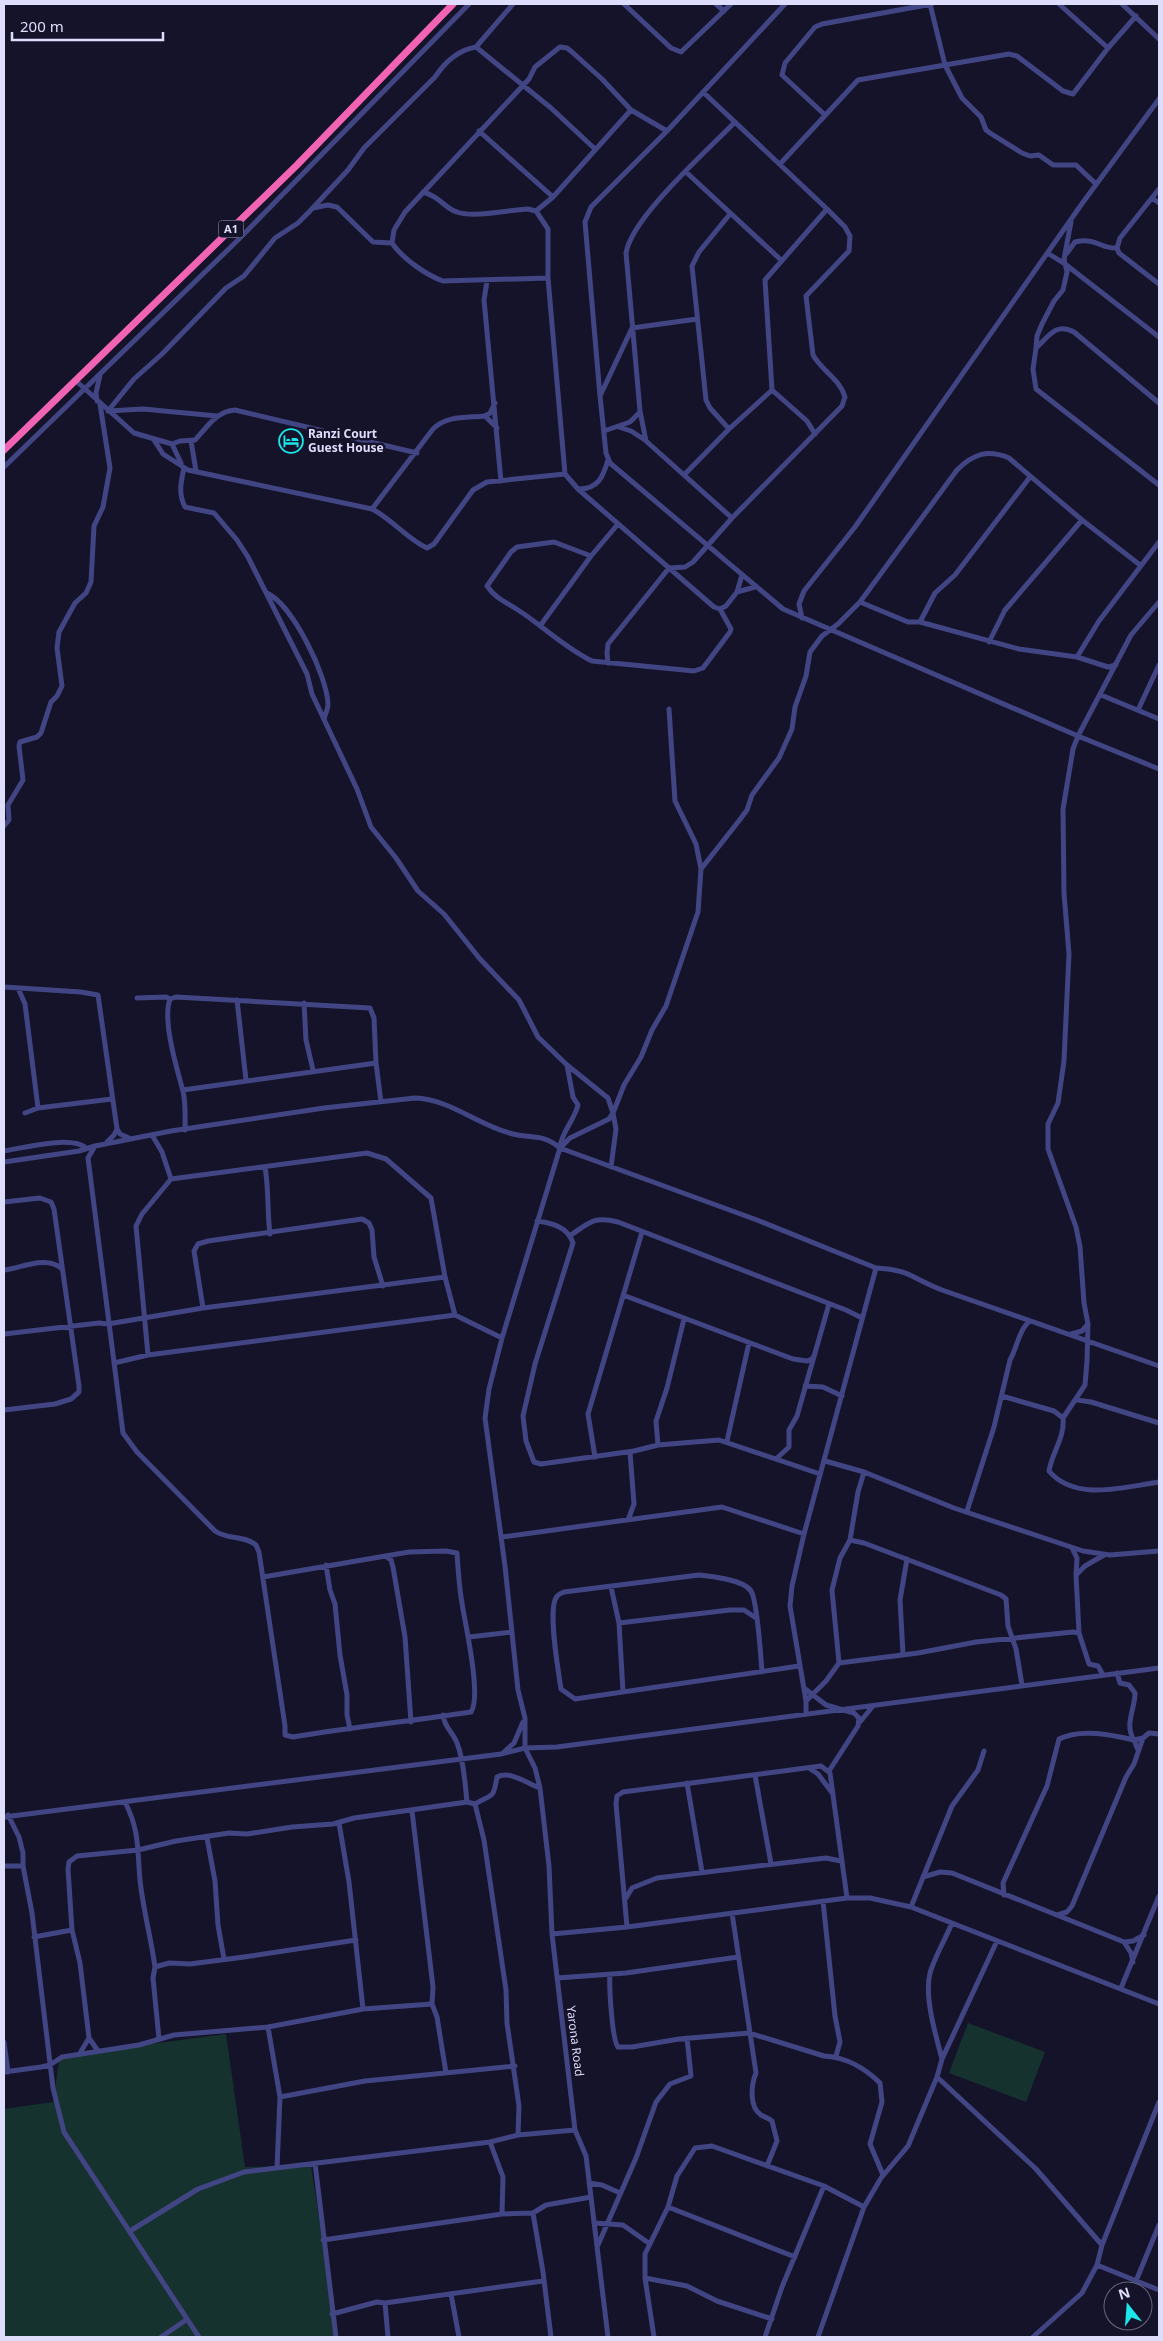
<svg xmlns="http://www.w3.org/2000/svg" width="1163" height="2341" font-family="'Noto Sans',sans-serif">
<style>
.green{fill:#16322f}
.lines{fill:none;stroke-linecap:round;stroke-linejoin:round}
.minor{stroke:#424583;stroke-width:5}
.highway{stroke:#f163b3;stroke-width:7}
.labels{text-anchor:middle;stroke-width:5;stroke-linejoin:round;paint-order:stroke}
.shield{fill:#151329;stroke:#a2a0bd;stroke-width:1}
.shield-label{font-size:11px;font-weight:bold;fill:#dfddfc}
.poi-label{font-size:12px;font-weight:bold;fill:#dfddfc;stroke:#151329;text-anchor:start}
.street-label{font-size:12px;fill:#dfddfc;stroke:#151329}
</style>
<rect width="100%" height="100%" fill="#151329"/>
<!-- green -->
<path class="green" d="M 968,2023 L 1045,2052 L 1026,2102 L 949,2073 Z
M 226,2034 L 245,2167 L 311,2166 L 338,2337 L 4,2337 L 4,2109 L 53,2102 L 60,2056 Z"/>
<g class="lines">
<!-- minor -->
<path class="minor" d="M 624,4 L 671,48 L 681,52 L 731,4
M 716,4 L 724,11
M 930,4 L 945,65 L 962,98 L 981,117 L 986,130 L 990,133 L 1022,153 L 1030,156 L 1039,155 L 1053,165 L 1076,165 L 1096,184
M 1059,4 L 1108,48
M 1122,4 L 1159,39
M 476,47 L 513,4
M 825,115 L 782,75 L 785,63 L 815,27 L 822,24 L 932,4
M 479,131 L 553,197
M 780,164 L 858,80 L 1009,54 L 1017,56 L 1063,91 L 1073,94 L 1108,48 L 1136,16
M 686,172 L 781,260
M 1159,189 L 1120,238 L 1117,248 L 1119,253 L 1159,284
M 423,192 C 441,197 444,208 457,212 C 474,218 508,210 528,209 L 536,211 L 548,229 L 548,278 L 565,474 L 578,489 L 714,607 L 720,609 L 731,629 L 730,632 L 703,668 L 694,671 L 592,661 C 565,648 543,626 518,610 C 506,602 496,599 487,586 L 511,552 L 517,547 L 554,542 L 591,556
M 1152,198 L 1159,203
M 313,208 L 328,205 L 337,207 L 373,242 L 392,243
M 536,211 L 553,197 L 631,110
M 1067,253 L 1075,242 C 1097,237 1100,249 1117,248
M 1049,254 L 1065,264 L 1159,337
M 548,278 L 443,281 C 426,275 402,258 392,243 L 394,230 L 405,212 L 529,79 L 535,67 L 560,47 L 567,48 L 572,52 L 602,79 L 631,110 L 667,131
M 487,281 L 484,300 L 501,481
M 697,319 L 632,328 L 600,396 L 606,453 L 610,463 L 783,609 L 1078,736 L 1159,769
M 1036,348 L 1037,336 L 1042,324 L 1054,301 L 1063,290 L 1067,272 L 1064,259 L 1071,222
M 75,380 L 134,433 L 172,444 L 181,463
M 600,396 L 585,222 L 591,207 L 667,131 L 785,4
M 97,401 L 96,393 L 100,375
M 1159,403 L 1074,332 C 1056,322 1049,336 1036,348 L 1033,369 L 1036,389 L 1159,485
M 108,411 L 134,379 L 162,354 L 226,288 L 244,276 L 275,238 L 298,223 L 309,212 L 348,170 L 364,148 L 435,77 C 445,62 458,50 476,47 L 551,108 L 595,149
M 108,411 L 143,409 L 217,416
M 485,416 L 490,413 L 495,403
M 619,427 L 631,431 L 645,440
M 729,429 L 710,408 L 706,400 L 692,266 L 699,252 L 730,214
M 604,431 L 630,422 L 640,412
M 815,434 L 807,421 L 772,390 L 765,280 L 827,209
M 154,440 L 163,454 L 188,470 L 372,509 C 392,519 407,539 427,548 L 434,544 L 473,490 L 487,482 L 565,474
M 191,441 L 196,471
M 172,444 L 180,441 L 195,440 C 207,427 217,411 235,410 L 417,453
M 4,467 L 239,239 L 469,4
M 184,468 C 181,482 178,493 185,507 L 214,513 L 237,540 L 248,557 L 307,674 L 312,694 L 357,789 L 371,827 L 396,858 L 418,891 L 444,914 L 480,959 L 519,1000 L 538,1037 L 567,1065 L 608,1098 L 613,1113 L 616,1129 L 611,1167
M 684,475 L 729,429 L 772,390
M 579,489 C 598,489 603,477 608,460
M 372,509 L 433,429 C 447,415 467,418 485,416 L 497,428
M 732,518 L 646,441 L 640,411 L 626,253 C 632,217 708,150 735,122
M 737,592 L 742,575
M 267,593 C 293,605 327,676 328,704 C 328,709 325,715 324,719
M 860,602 L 908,622 L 920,622 L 1019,649 L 1077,657 L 1108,667 L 1116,665
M 720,609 L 726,606 L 737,592 L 755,587
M 802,618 L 799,604 L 804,591 L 855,527 L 1081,205 L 1159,99
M 920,622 L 935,593 L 955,575 L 1030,477
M 540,626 L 591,556 L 618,524
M 989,642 L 1005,610 L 1082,520
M 1077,657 L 1099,621 L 1159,542
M 608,663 L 607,653 L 608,644 L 669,568 L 685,567 L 693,562 L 732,518 L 842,406 L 845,397 C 840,379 822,371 813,355 L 806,296 L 849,251 L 850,236 L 845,227 L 827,209 L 703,92
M 1101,695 L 1159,719
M 669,709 L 675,801 L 696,844 L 701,869
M 1138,710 L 1159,665
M 4,826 L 9,820 L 8,805 L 23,780 L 19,746 L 20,742 L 37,737 L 41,733 L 51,702 L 57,696 L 62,686 L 57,648 L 59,632 L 75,603 L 86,593 L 91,582 L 94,526 L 103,507 L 110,468 L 100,404
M 4,987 L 81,992 L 98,995 L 117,1129 L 120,1134 L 129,1138
M 18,988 L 25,1004 L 38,1108
M 137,998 L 166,997 L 170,999 L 176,997 L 370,1008 L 374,1018 L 376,1063 L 381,1102
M 170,999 C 162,1020 177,1069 183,1091 C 186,1103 185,1117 185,1130
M 237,1000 L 246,1080
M 304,1003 L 306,1040 L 313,1070
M 183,1090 L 376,1063
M 25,1113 L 38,1108 L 112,1099
M 152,1135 L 162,1152 L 171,1179
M 107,1142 L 114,1135 L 117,1129
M 95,1146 L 88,1158 L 123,1433 L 137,1452 L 215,1531 C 228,1540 244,1535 256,1545 L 259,1552 L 285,1726 L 285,1735 L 293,1737 C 352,1727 412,1721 471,1712 C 482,1696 465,1624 462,1603 C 459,1586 458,1569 457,1553 L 446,1551 L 409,1552 L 263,1577
M 560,1147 C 562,1131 574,1121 578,1105 L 573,1097 L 567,1065
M 560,1148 L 570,1138 L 609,1119 L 613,1113 L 624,1085 L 641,1057 L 652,1030 L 666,1006 L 698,912 L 701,869 L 738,822 L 747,810 L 752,795 L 779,758 L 792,729 L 795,707 L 806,676 L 810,652 L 822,636 L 838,624 L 860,602 L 957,470 C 973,454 987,449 1009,458 L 1082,520 L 1140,565
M 560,1148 L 757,1220 L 876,1268 C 888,1269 901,1270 912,1276 C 922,1281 931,1286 942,1290 L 1159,1366
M 4,1151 C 23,1148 71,1135 86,1148
M 4,1162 L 79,1151 L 95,1146 L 171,1131 L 324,1108 L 415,1098 C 450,1099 479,1126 513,1134 C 533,1139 542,1133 560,1148 L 502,1338 L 489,1389 L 485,1418 L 505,1566 L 518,1690 L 525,1718 L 525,1748 L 535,1768 L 540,1788 L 549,1866 L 552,1934 L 575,2130 L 586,2156 L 608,2337
M 265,1167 C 269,1189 267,1211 270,1234
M 4,1202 L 40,1198 L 51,1202 L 54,1209 L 79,1386 L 79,1392 L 71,1399 L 55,1404 L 4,1410
M 537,1221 C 552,1223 568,1227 573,1243 L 535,1364 L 523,1416 L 526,1441 L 534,1462 L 541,1464 L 634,1451 L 658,1445 L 719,1440 L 820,1474
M 571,1235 C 590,1222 594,1216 618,1222 L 846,1310 L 862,1318
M 4,1270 C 21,1268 47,1255 62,1269
M 623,1295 L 793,1359 L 807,1361 L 812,1359 L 815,1354
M 203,1308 L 194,1251 L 198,1244 L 208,1241 L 362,1219 L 369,1223 L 372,1230 L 374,1257 L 383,1286
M 4,1334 L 99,1323 L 108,1324 L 203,1308 L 445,1277
M 1071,1334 L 1082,1331 L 1088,1324
M 148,1355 L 136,1226 L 142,1214 L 171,1179 L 367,1153 L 386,1159 L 431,1198 L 445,1277 L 455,1315
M 114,1363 L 148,1355 L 455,1315 L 502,1338
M 805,1386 L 823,1387 L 842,1396
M 1002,1396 L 1054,1411 L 1063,1418 C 1065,1438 1052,1452 1049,1471 C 1075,1502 1125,1487 1159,1482
M 1077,1400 L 1091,1402 L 1159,1423
M 1063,1418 L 1085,1385 L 1087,1361 L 1088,1324 L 1084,1303 L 1080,1247 L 1076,1227 L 1048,1149 L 1048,1124 L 1058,1103 L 1064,1061 L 1069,954 L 1064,893 L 1063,809 L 1073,749 L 1078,736 L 1131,635 L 1159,602
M 727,1441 L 749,1343
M 658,1445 L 656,1421 L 667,1388 L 684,1319
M 595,1457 L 588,1414 L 642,1232
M 776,1459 L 789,1447 L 789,1430 L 797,1416 L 829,1304
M 825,1461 L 864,1472 L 954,1508 L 1083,1551 L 1110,1555 L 1159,1551
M 967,1511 L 994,1427 L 1010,1360 C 1017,1348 1019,1329 1030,1321
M 628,1520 L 634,1504 L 630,1452
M 502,1537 L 722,1507 L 804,1534
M 850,1540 L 864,1543 L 1001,1595 L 1006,1599 L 1008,1626 L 1016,1649 L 1022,1685
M 1072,1548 L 1077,1558 L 1076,1575
M 387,1557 L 391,1560 L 393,1567 L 405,1637 L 411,1722
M 326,1565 L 330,1590 L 335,1604 L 340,1655 L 347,1695 L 347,1715 L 350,1729
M 611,1587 L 619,1623 L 623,1692
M 619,1623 L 730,1610 L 744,1610 L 756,1618
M 1079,1633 L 1089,1664 L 1098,1666 L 1103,1675
M 469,1637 L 512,1632
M 903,1654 L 900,1600 L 907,1559
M 839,1663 L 832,1590 L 840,1558 L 850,1540 L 858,1492 L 864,1472
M 762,1672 C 761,1658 757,1600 751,1591 C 744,1580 711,1576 699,1575 L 564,1592 C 559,1594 557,1595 555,1600 C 549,1617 558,1669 561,1689 L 575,1699 L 799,1666
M 1117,1673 L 1120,1683 L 1129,1685 L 1135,1693 C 1135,1710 1124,1724 1134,1740 L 1143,1738
M 804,1688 L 826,1705 L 854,1713 L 859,1718 L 858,1726 L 829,1771
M 806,1701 L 826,1681 L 839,1663 L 918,1653 L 976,1642 L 1073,1632 L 1079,1633 L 1076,1575 L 1085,1566 L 1104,1555
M 806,1714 L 806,1701 L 790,1606 L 792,1586 L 804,1534 L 876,1268
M 860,1722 L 873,1706
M 504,1752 L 514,1743 L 523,1722
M 809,1768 L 818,1774 L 833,1794
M 755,1775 L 771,1864
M 687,1783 L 702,1872
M 125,1802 C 140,1832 137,1848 140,1880 C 143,1909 151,1938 155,1967 L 153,1978 L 159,2039
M 467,1802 L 475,1804 L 484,1840 L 506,1990 L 507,2023 L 519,2106 L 518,2135
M 475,1804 C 492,1793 493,1801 497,1777 C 511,1770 527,1784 540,1788
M 412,1811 L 433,1987 L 432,2004 L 437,2017 L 446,2073
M 8,1815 L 19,1837 L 23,1853 L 23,1866 L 32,1913 L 53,2088 L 64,2132 L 199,2337
M 4,1817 L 501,1754 L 525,1748 L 557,1747 L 1159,1668
M 339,1823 L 349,1882 L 363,2009
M 207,1838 L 215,1881 L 218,1925 L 224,1959
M 4,1866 L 23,1866
M 923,1877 L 940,1872 L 952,1873 L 1124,1942 L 1131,1953 L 1133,1962
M 1004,1895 L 1003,1883 L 1047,1786 L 1059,1739 C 1081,1728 1112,1735 1134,1740 L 1138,1750
M 626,1898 L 632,1888 L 657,1878 L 826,1858 L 841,1861
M 823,1901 L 835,2016 L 840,2042 L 836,2056
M 911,1907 L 952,1806 L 978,1770 L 984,1751
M 732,1913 L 756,2073 C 751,2085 749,2107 761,2115 C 766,2118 769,2118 772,2121 L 777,2141 L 767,2166
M 1057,1915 L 1067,1912 L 1072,1906 L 1126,1777 L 1134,1764 L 1143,1738 L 1149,1733 L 1159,1734
M 627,1927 L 616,1804 L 617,1796 L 623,1792 L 821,1766 L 830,1773 L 847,1898
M 552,1934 L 627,1927 L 847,1898 L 870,1898 L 911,1907 L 1159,2004
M 34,1937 L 72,1930
M 1124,1942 L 1133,1941 L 1144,1935
M 155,1967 L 169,1963 L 190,1964 L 244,1957 L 356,1940
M 610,1974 C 609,1986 612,2040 618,2047 L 632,2047 L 679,2039 L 749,2033 L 824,2056 C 845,2057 865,2068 880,2083 L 882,2102 L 870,2144 L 883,2175
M 557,1978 L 626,1973 L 738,1957
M 1121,1988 L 1159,1896
M 268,2027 L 280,2097 L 277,2168
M 4,2042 L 8,2072
M 98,2051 L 89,2038 L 80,1963 L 72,1930 L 68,1869 L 69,1862 L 77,1856 L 138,1850 L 176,1841 L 229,1833 L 247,1834 L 292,1827 L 333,1824 L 354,1818 L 467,1802 C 465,1784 464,1760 457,1743 C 453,1732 444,1727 443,1715
M 80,2053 L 89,2038
M 942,2059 C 936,2036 924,1997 930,1973 C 935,1956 945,1940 952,1923
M 4,2072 L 41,2067 L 50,2065 L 62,2057 L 139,2045 L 174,2035 L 268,2027 L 363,2009 L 432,2004
M 937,2077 L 1036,2169 L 1102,2245
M 280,2097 L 365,2081 L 515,2066
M 490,2142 L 503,2177 L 502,2214
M 315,2163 L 336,2337
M 589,2183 L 602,2185 L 620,2193
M 668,2207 L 795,2257
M 533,2213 L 543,2272 L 551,2337
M 594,2223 L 623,2225 L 650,2244
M 130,2231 L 198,2189 L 244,2172 L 490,2142 L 518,2135 L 575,2130
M 323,2240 L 502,2214 L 533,2213 L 546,2205 L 591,2197
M 598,2245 L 636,2158 L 656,2102 L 670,2084 L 691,2076 L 687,2038
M 1097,2265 L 1159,2290
M 645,2278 L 687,2286 L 717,2301 L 772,2319
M 1136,2281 L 1159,2225
M 451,2294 L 459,2337
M 385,2303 L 388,2337
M 332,2314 L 377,2302 L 385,2303 L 543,2281
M 161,2337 L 186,2320
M 654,2337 L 645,2278 L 645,2254 L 668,2207 L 677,2176 L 695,2148 L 712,2146 L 824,2186 L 864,2207
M 765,2337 L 782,2287 L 824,2186
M 818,2337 L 864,2207 L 881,2178 L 908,2146 L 937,2077 L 942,2059 L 997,1941
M 1033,2337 L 1082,2293 L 1097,2265 L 1102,2245 L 1159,2102"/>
<!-- highway -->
<path class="highway" d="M 4,450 L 297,165 L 453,4"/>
</g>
<!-- icons -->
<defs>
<g id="hotel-ring" transform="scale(1.25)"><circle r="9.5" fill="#151329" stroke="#1be7eb" stroke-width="1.5"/><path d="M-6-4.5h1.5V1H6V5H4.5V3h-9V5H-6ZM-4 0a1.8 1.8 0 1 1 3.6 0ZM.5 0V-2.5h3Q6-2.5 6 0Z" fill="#1be7eb"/></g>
</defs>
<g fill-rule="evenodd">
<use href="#hotel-ring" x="291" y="441"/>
</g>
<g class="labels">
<!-- shield labels -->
<rect class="shield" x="218.5" y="220.5" width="25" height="17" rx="4"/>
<g class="shield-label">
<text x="231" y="233">A1</text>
</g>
<!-- poi labels -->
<g class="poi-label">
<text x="308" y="438">Ranzi Court<tspan x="308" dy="14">Guest House</tspan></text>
</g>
<!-- street labels -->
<g class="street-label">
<text transform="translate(575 2041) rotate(83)" y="4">Yarona Road</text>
</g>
</g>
<!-- border -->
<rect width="1163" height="2341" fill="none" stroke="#dfddfc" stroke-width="10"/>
<!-- north arrow -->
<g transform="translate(1128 2306) rotate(343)"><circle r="24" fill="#151329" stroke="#66647d"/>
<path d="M0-4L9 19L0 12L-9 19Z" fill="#1be7eb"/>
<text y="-8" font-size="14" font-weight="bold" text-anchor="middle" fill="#dfddfc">N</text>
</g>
<!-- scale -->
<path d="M12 32v8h151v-8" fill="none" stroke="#dfddfc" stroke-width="2.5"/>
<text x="20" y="32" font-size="15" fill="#dfddfc" stroke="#151329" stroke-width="4" paint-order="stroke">200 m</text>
</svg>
